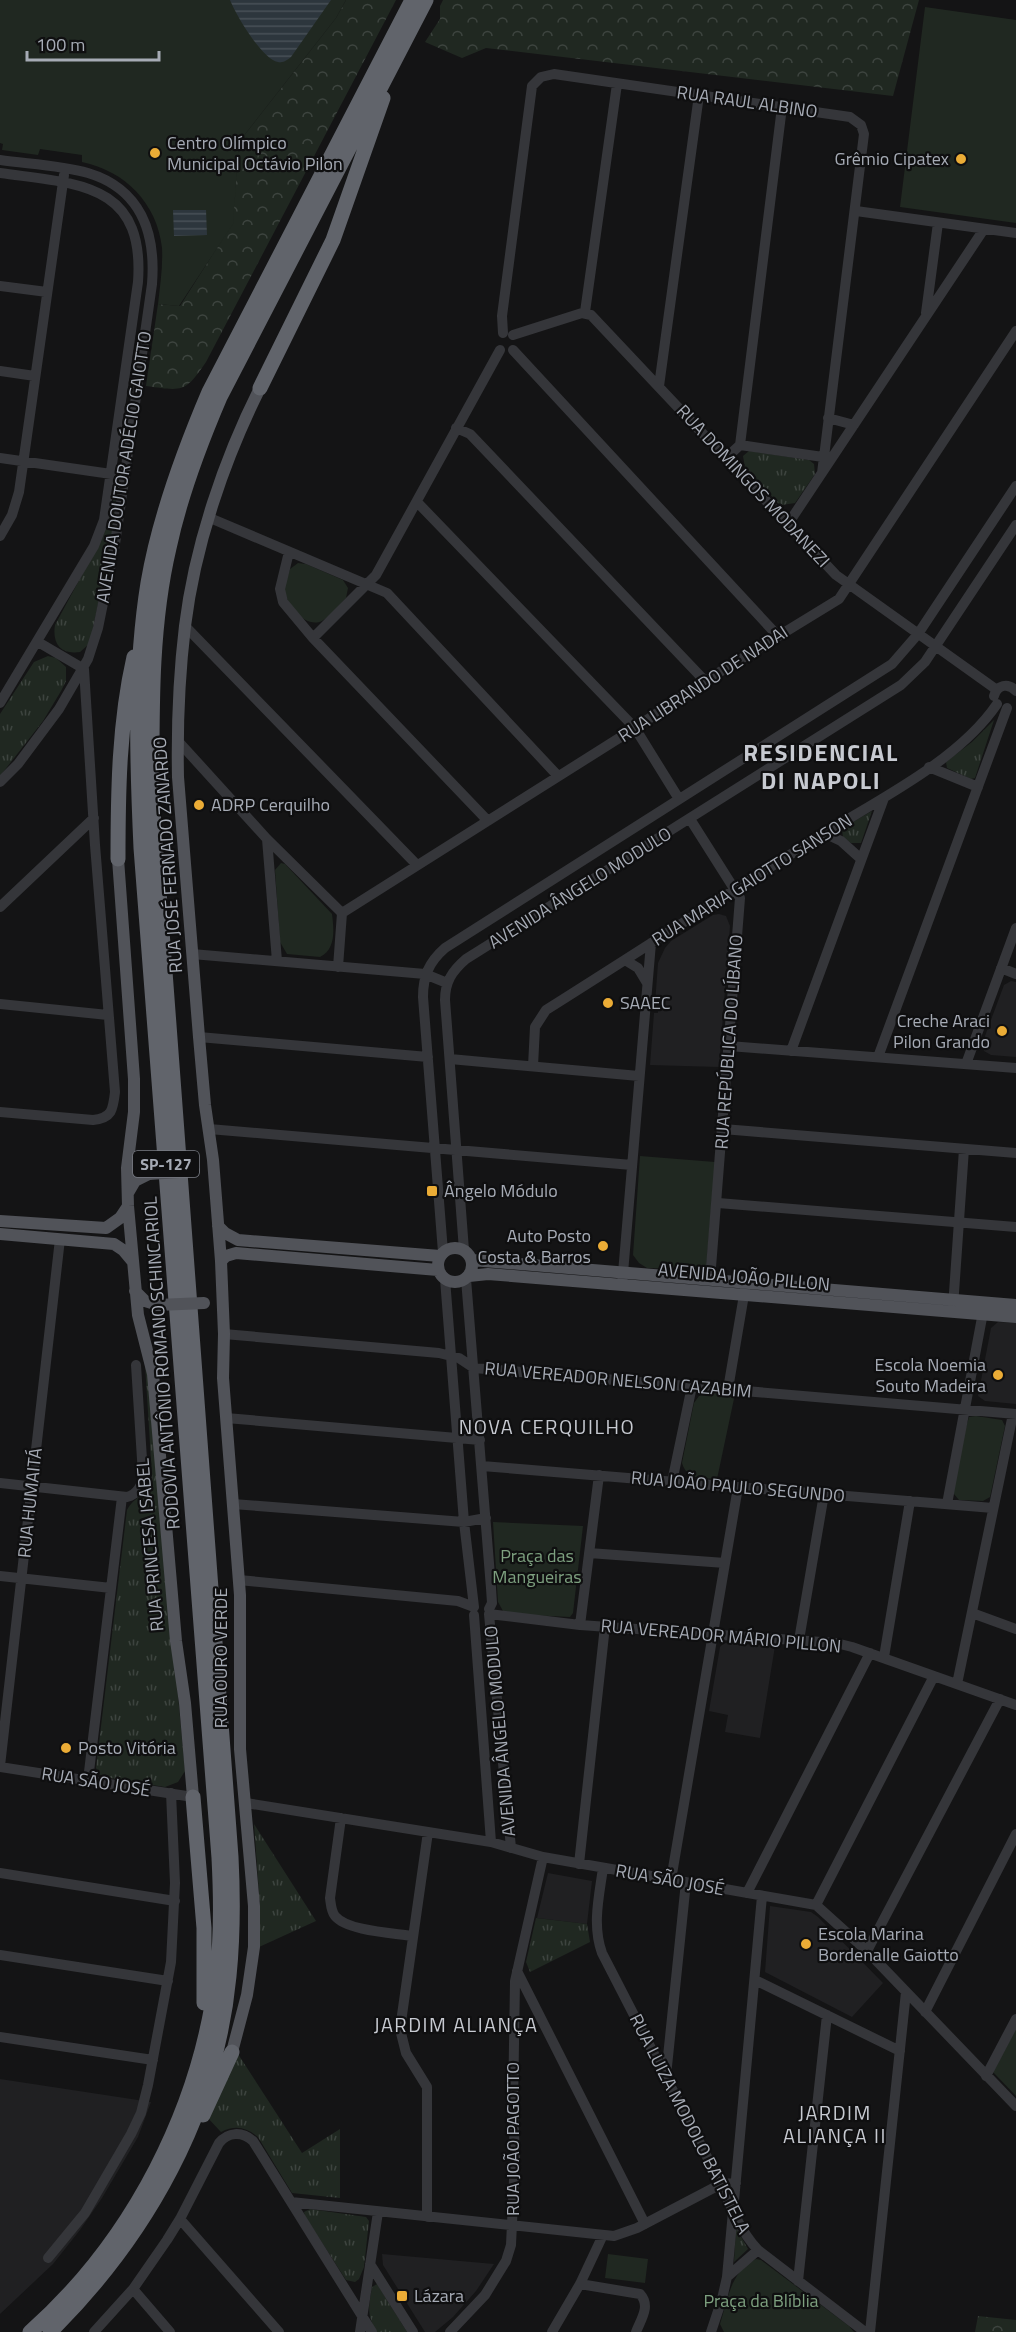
<svg xmlns="http://www.w3.org/2000/svg" width="1016" height="2332" font-family="'Titillium Web',sans-serif">
<style>
.built{fill:#202022}
.grass{fill:url(#grass-tufts)}
.forest{fill:url(#forest-crowns)}
.park{fill:#202821}
.water{fill:url(#water-rules)}
.lines{fill:none;stroke-linecap:round;stroke-linejoin:round}
.minor{stroke:#35363a;stroke-width:10}
.major{stroke:#515359;stroke-width:12}
.highway{stroke:#61646b;stroke-width:15}
.major-bridge{stroke:#515359;stroke-width:12}
.poi-dot{fill:#ebac36;stroke:#0f0f10;stroke-width:2}
.labels{text-anchor:middle;stroke-width:4.5;stroke-linejoin:round;paint-order:stroke}
.shield{fill:#0f0f10;stroke:#797c84;stroke-width:1.5}
.shield-label{font-size:16px;font-weight:bold;fill:#a6abb5}
.street-label{font-size:18px;fill:#a6abb5;stroke:#0f0f10}
.poi-label{font-size:18px;fill:#a6abb5;stroke:#0f0f10;text-anchor:start}
.park-label{font-size:18px;fill:#7da07f;stroke:#0f0f10}
.neighbourhood-label{font-size:20px;letter-spacing:1.5px;fill:#c7cad1;stroke:#0f0f10}
.district-label{font-size:24px;font-weight:bold;letter-spacing:1.5px;fill:#c7cad1;stroke:#0f0f10}
</style>
<defs>
<pattern id="grass-tufts" width="24" height="20" patternUnits="userSpaceOnUse" patternTransform="scale(1.5)"><rect width="24" height="20" fill="#202821"/><path d="M3 7l-1-3M5 7V3M7 7l1-3M15 17l-1-3M17 17v-4M19 17l1-3" fill="none" stroke="#3d443f"/></pattern>
<pattern id="forest-crowns" width="20" height="18" patternUnits="userSpaceOnUse" patternTransform="scale(1.5)"><rect width="20" height="18" fill="#202821"/><path d="M2 6a3 3 0 1 1 6 0M12 15a3 3 0 1 1 6 0" fill="none" stroke="#3d443f"/></pattern>
<pattern id="water-rules" width="6" height="5" patternUnits="userSpaceOnUse" patternTransform="scale(1.5)"><rect width="6" height="5" fill="#2d363d"/><path d="M0 2.5h6" fill="none" stroke="#485057"/></pattern>
</defs>
<rect width="100%" height="100%" fill="#141415"/>
<!-- built -->
<path class="built" d="M 719,914 L 726,916 L 730,926 L 719,1067 L 650,1065 L 654,1013 L 658,1013 L 658,1008 L 655,1004 L 658,963 L 665,948 L 671,941 L 713,915 Z
M 1011,981 L 1016,982 L 1016,1057 L 991,1055 L 984,1051 L 982,1044 L 1004,985 Z
M 998,1322 L 1016,1323 L 1016,1404 L 985,1401 L 978,1396 L 991,1328 Z
M 724,1643 L 775,1646 L 760,1738 L 725,1732 L 728,1715 L 709,1711 L 720,1647 Z
M 548,1873 L 592,1881 L 587,1924 L 537,1918 Z
M 770,1906 L 811,1912 L 818,1917 L 883,1983 L 852,2017 L 765,1972 Z
M 0,2079 L 151,2102 L 138,2137 L 102,2198 L 80,2230 L 53,2264 L 0,2314 Z
M 382,2254 L 494,2264 L 476,2291 L 453,2317 L 435,2332 L 425,2332 L 383,2265 Z"/>
<!-- grass -->
<path class="grass" d="M 749,451 L 809,460 L 814,464 L 815,474 L 795,503 L 782,505 L 778,503 L 745,467 L 743,456 Z
M 115,494 L 117,494 L 112,535 L 90,643 L 80,652 C 61,655 52,644 55,625 L 103,536 Z
M 48,656 L 56,658 L 66,667 L 66,681 L 61,691 L 43,721 L 0,776 L 0,714 L 34,662 Z
M 994,720 L 975,778 L 971,779 L 947,768 L 946,762 L 972,742 Z
M 872,811 L 861,843 L 851,843 L 843,837 L 842,830 L 844,827 Z
M 145,1364 L 148,1375 L 185,1771 L 178,1782 L 165,1787 L 104,1777 L 99,1774 L 96,1768 L 127,1510 C 135,1495 146,1499 152,1476 Z
M 254,1824 L 316,1921 L 259,1947 L 260,1907 Z
M 536,1918 L 587,1924 L 590,1942 L 530,1972 L 526,1962 Z
M 238,2054 L 302,2153 L 340,2129 L 340,2198 L 292,2193 L 258,2137 C 246,2127 235,2125 221,2132 L 207,2117 Z
M 310,2209 L 366,2217 L 369,2221 L 364,2267 L 359,2279 L 355,2282 L 346,2280 L 305,2216 L 304,2212 Z
M 736,2228 L 748,2249 L 734,2262 Z
M 377,2284 L 407,2332 L 377,2332 C 366,2314 369,2307 372,2287 Z"/>
<!-- forest -->
<path class="forest" d="M 346,0 L 396,0 L 206,362 C 185,393 183,391 146,386 L 158,304 L 180,306 L 232,224 L 239,142 L 336,18 Z
M 443,0 L 919,0 L 893,96 L 486,48 L 462,58 L 425,42 L 440,19 L 440,6 Z
M 978,2316 L 1016,2320 L 1016,2332 L 975,2332 Z"/>
<!-- park -->
<path class="park" d="M 0,0 L 346,0 L 336,18 L 239,142 L 233,224 L 179,306 L 158,304 C 160,286 163,267 162,248 C 157,203 125,171 82,162 L 82,155 L 40,149 L 38,155 L 2,150 L 3,144 L 0,143 Z
M 925,7 L 1016,20 L 1016,223 L 900,207 Z
M 298,563 L 306,564 L 343,580 L 348,588 L 346,598 C 339,605 331,616 322,621 C 306,629 287,605 285,592 C 284,585 288,576 290,569 Z
M 281,863 L 285,864 L 332,914 C 334,930 336,949 320,957 L 287,954 L 280,942 L 275,870 Z
M 640,1156 L 715,1162 L 706,1270 L 647,1268 L 639,1263 L 633,1255 Z
M 707,1392 L 735,1394 L 717,1479 C 702,1478 687,1480 682,1463 L 694,1403 L 699,1396 Z
M 976,1416 L 1002,1420 L 1005,1426 L 990,1497 L 983,1501 L 959,1500 L 954,1494 L 954,1488 L 966,1427 L 969,1417 Z
M 493,1522 L 583,1526 L 573,1613 L 570,1617 L 508,1614 L 503,1611 L 498,1602 Z
M 1016,2029 L 1016,2096 L 993,2072 Z
M 608,2254 L 648,2259 L 645,2283 L 605,2278 Z
M 756,2259 L 761,2260 L 849,2326 L 854,2332 L 724,2332 L 720,2324 C 728,2299 730,2272 756,2259 Z"/>
<!-- water -->
<path class="water" d="M 230,0 L 331,0 L 291,57 C 287,60 284,63 278,62 C 262,59 236,15 230,0 Z
M 173,210 L 206,210 L 207,235 L 174,236 Z"/>
<g class="lines">
<!-- minor -->
<path class="minor" d="M 0,160 C 28,164 60,165 88,173 C 141,189 156,233 152,284 L 115,544 L 98,628 L 88,659 L 59,709 L 18,764 L 0,782
M 0,173 C 77,184 145,182 138,282 L 104,520 L 94,546 L 0,703
M 856,211 L 1016,233
M 0,286 L 47,292
M 585,312 L 617,84
M 926,313 L 938,223
M 503,333 L 502,316 L 532,86 L 541,77 L 554,74 L 850,117 L 861,125 L 864,134 L 822,473
M 513,335 L 582,313 L 591,315 L 836,575 L 997,690
M 513,350 L 777,635
M 0,371 L 35,376
M 659,386 L 699,95
M 828,418 L 854,425
M 456,428 L 470,434 L 705,681
M 740,445 L 823,457
M 0,458 L 118,475
M 726,458 L 740,445 L 782,107
M 417,502 L 635,728 L 679,799
M 210,518 L 387,593 L 558,776
M 788,524 L 984,229
M 0,536 L 12,515 L 19,492 L 64,175
M 289,552 L 280,589 L 283,602 L 313,638 L 488,821
M 185,626 L 417,865
M 313,638 L 376,575 L 500,350
M 994,696 C 997,685 1008,682 1016,691
M 178,741 L 267,839 L 342,913
M 929,767 L 978,787
M 690,819 L 740,898 L 710,1280
M 824,833 L 841,841 L 861,859
M 267,839 L 277,961
M 0,907 L 94,818
M 192,954 L 425,974 L 447,983
M 625,960 L 638,968 L 647,983
M 338,967 L 342,913 L 635,728 L 705,681 L 839,599 L 1016,331
M 1001,968 L 1016,974
M 0,1004 L 108,1015
M 199,1037 L 428,1057
M 729,1046 L 1016,1068
M 791,1051 L 884,798
M 878,1057 L 1007,708
M 450,1059 L 639,1076
M 966,1064 L 1016,928
M 533,1066 L 535,1027 L 546,1010 C 638,952 730,892 823,834 C 880,799 959,760 997,704
M 0,1112 L 93,1120 C 112,1118 113,1110 115,1092 L 95,845 L 84,669 L 38,642
M 209,1129 L 632,1165
M 723,1129 L 1016,1153
M 718,1203 L 1016,1227
M 464,1250 L 445,1000 C 445,982 452,971 466,959 L 901,685 L 925,662 L 1016,525
M 443,1252 L 423,997 C 423,976 429,962 445,948 L 892,664 L 918,634 L 1016,486
M 445,1279 L 464,1522 L 474,1607
M 466,1279 L 491,1588 L 492,1603 L 489,1609
M 622,1285 L 651,943
M 953,1307 L 964,1149
M 224,1334 L 439,1353 L 459,1358 L 474,1368 L 1016,1414
M 728,1389 L 745,1289
M 226,1418 L 480,1440
M 482,1466 L 993,1508
M 672,1482 L 692,1386
M 0,1483 L 127,1497 C 138,1494 142,1486 143,1475 L 136,1365
M 233,1504 L 464,1522 L 486,1518
M 947,1504 L 984,1307
M 589,1553 L 725,1563
M 0,1576 L 111,1588
M 239,1580 L 458,1601 L 474,1607
M 972,1613 L 1016,1629
M 474,1615 L 491,1842
M 580,1625 L 599,1475
M 799,1640 L 824,1494
M 884,1657 L 910,1501
M 957,1684 L 1013,1414
M 0,1766 L 60,1239
M 0,1767 L 193,1797
M 88,1780 L 122,1497
M 246,1803 L 491,1842 L 543,1857 L 816,1905 L 867,1951 L 1016,2106
M 341,1818 L 330,1898 C 331,1905 331,1911 335,1916 C 347,1931 393,1933 412,1936
M 511,1848 L 489,1614 L 580,1625 L 836,1643 L 852,1647 L 1016,1705
M 579,1864 L 605,1626
M 603,1868 C 599,1897 592,1925 602,1953 L 721,2184 C 731,2208 741,2232 758,2250 L 865,2332
M 0,1873 L 175,1901
M 671,1880 L 738,1487
M 747,1893 L 870,1653
M 816,1905 L 934,1676
M 867,1951 L 1000,1699
M 0,1955 L 168,1981
M 517,1971 L 645,2224
M 755,1980 L 900,2051
M 925,2012 L 1016,1834
M 0,2037 L 153,2060
M 666,2076 L 686,1882
M 986,2076 L 1016,2019
M 291,2202 L 614,2236 L 637,2228 L 721,2184 L 736,2183
M 427,2217 L 427,2087 L 406,2053 L 400,2029 L 428,1832
M 180,2219 L 279,2332
M 48,2258 L 85,2213 L 131,2134 L 141,2113 L 148,2085 L 171,1962 L 175,1883 L 171,1793
M 370,2264 L 413,2332
M 727,2277 L 758,2250
M 798,2281 L 827,2015
M 580,2284 L 640,2294 C 651,2306 641,2319 636,2332
M 133,2289 L 170,2332
M 94,2332 L 133,2289 L 167,2240 L 180,2219 L 219,2143 C 228,2132 242,2131 253,2141 L 372,2332
M 360,2332 L 378,2212
M 450,2332 L 485,2295 L 506,2261 L 511,2245 L 515,2158 L 513,2107 L 515,1981 L 543,1857
M 552,2332 L 580,2284 L 603,2235
M 711,2332 L 722,2299 L 727,2277 L 762,1896
M 870,2332 L 906,1992"/>
<!-- major -->
<path class="major" d="M 118,859 L 134,1079 L 134,1112 L 127,1168 L 128,1206 L 138,1315 L 153,1374 L 176,1641 L 185,1703 L 193,1797
M 128,1193 L 135,1181 L 149,1174
M 0,1221 L 106,1228 L 120,1218 L 128,1206
M 218,1226 L 225,1233 L 238,1240 L 440,1256
M 0,1234 L 114,1244 L 123,1250 L 133,1262
M438 1265a17 17 0 1 1 34 0a17 17 0 1 1-34 0Z
M 472,1260 L 1016,1305
M 221,1261 L 226,1256 L 236,1253 L 438,1270
M 469,1276 L 488,1274 L 1016,1317
M 135,1291 L 145,1301 L 158,1305
M 232,2052 L 247,1995 L 254,1947 L 254,1906 L 240,1749 L 240,1595 L 223,1378 L 224,1334 L 221,1261 L 213,1160 L 205,1105 L 199,1037 L 178,777 C 177,727 179,676 185,626 C 195,545 224,460 260,388"/>
<!-- highway -->
<path class="highway" d="M 260,388 L 333,240 L 383,98
M 118,859 C 118,791 119,723 134,657
M 193,1797 L 204,1928 L 204,2003
M 203,2115 L 232,2052
M 30,2332 C 133,2241 201,2108 217,1972 C 222,1934 221,1896 219,1858 L 141,848 C 137,761 134,670 148,583 C 159,518 183,453 209,392 L 412,0
M 50,2332 C 147,2236 216,2113 229,1976 C 233,1936 233,1896 231,1857 L 152,797 C 152,715 150,629 169,548 C 180,496 199,446 220,397 L 426,0"/>
<!-- major-bridge -->
<path class="major-bridge" d="M 149,1174 L 194,1171
M 158,1305 L 204,1303"/>
</g>
<!-- markers -->
<g class="poi-dot">
<circle cx="155" cy="153" r="6"/>
<circle cx="961" cy="159" r="6"/>
<circle cx="199" cy="805" r="6"/>
<circle cx="608" cy="1003" r="6"/>
<circle cx="1002" cy="1031" r="6"/>
<rect x="426" y="1185" width="12" height="12" rx="3"/>
<circle cx="603" cy="1246" r="6"/>
<circle cx="998" cy="1375" r="6"/>
<circle cx="66" cy="1748" r="6"/>
<circle cx="806" cy="1944" r="6"/>
<rect x="396" y="2290" width="12" height="12" rx="3"/>
</g>
<g class="labels">
<!-- shield labels -->
<rect class="shield" x="133" y="1151" width="66" height="26" rx="4.5"/>
<g class="shield-label">
<text x="166" y="1170">SP-127</text>
</g>
<!-- street labels -->
<g class="street-label">
<text transform="translate(747 102) rotate(8)" y="6">RUA RAUL ALBINO</text>
<text transform="translate(124 467) rotate(-81)" y="6">AVENIDA DOUTOR ADÉCIO GAIOTTO</text>
<text transform="translate(753 486) rotate(47)" y="6">RUA DOMINGOS MODANEZI</text>
<text transform="translate(703 684) rotate(-33)" y="6">RUA LIBRANDO DE NADAI</text>
<text transform="translate(168 855) rotate(-94)" y="6">RUA JOSÉ FERNADO ZANARDO</text>
<text transform="translate(752 880) rotate(-32)" y="6">RUA MARIA GAIOTTO SANSON</text>
<text transform="translate(580 888) rotate(-32)" y="6">AVENIDA ÂNGELO MODULO</text>
<text transform="translate(729 1042) rotate(-86)" y="6">RUA REPÚBLICA DO LÍBANO</text>
<text transform="translate(744 1277) rotate(5)" y="6">AVENIDA JOÃO PILLON</text>
<text transform="translate(162 1363) rotate(-94)" y="6">RODOVIA ANTÔNIO ROMANO SCHINCARIOL</text>
<text transform="translate(618 1380) rotate(5)" y="6">RUA VEREADOR NELSON CAZABIM</text>
<text transform="translate(738 1487) rotate(5)" y="6">RUA JOÃO PAULO SEGUNDO</text>
<text transform="translate(30 1503) rotate(-84)" y="6">RUA HUMAITÁ</text>
<text transform="translate(150 1545) rotate(-95)" y="6">RUA PRINCESA ISABEL</text>
<text transform="translate(721 1636) rotate(5)" y="6">RUA VEREADOR MÁRIO PILLON</text>
<text transform="translate(221 1658) rotate(-90)" y="6">RUA OURO VERDE</text>
<text transform="translate(500 1731) rotate(-95)" y="6">AVENIDA ÂNGELO MODULO</text>
<text transform="translate(96 1782) rotate(9)" y="6">RUA SÃO JOSÉ</text>
<text transform="translate(670 1880) rotate(10)" y="6">RUA SÃO JOSÉ</text>
<text transform="translate(690 2124) rotate(63)" y="6">RUA LUIZA MODOLO BATISTELA</text>
<text transform="translate(513 2139) rotate(-90)" y="6">RUA JOÃO PAGOTTO</text>
</g>
<!-- poi labels -->
<g class="poi-label">
<text x="167" y="149">Centro Olímpico<tspan x="167" dy="21">Municipal Octávio Pilon</tspan></text>
<text x="949" y="165" text-anchor="end">Grêmio Cipatex</text>
<text x="211" y="811">ADRP Cerquilho</text>
<text x="620" y="1009">SAAEC</text>
<text x="990" y="1027" text-anchor="end">Creche Araci<tspan x="990" dy="21">Pilon Grando</tspan></text>
<text x="444" y="1197">Ângelo Módulo</text>
<text x="591" y="1242" text-anchor="end">Auto Posto<tspan x="591" dy="21">Costa &amp; Barros</tspan></text>
<text x="986" y="1371" text-anchor="end">Escola Noemia<tspan x="986" dy="21">Souto Madeira</tspan></text>
<text x="78" y="1754">Posto Vitória</text>
<text x="818" y="1940">Escola Marina<tspan x="818" dy="21">Bordenalle Gaiotto</tspan></text>
<text x="414" y="2302">Lázara</text>
</g>
<!-- park labels -->
<g class="park-label">
<text x="537" y="1562">Praça das<tspan x="537" dy="21">Mangueiras</tspan></text>
<text x="761" y="2307">Praça da Blíblia</text>
</g>
<!-- neighbourhood labels -->
<g class="neighbourhood-label">
<text x="547" y="1434">NOVA CERQUILHO</text>
<text x="456" y="2032">JARDIM ALIANÇA</text>
<text x="835" y="2120">JARDIM<tspan x="835" dy="23">ALIANÇA II</tspan></text>
</g>
<!-- district labels -->
<g class="district-label">
<text x="821" y="761">RESIDENCIAL<tspan x="821" dy="28">DI NAPOLI</tspan></text>
</g>
</g>
<!-- scale -->
<path d="M27 51v9h132v-9" fill="none" stroke="#a6abb5" stroke-width="3"/>
<text x="36" y="51" font-size="18" fill="#a6abb5" stroke="#0f0f10" stroke-width="4.5" paint-order="stroke">100 m</text>
</svg>
